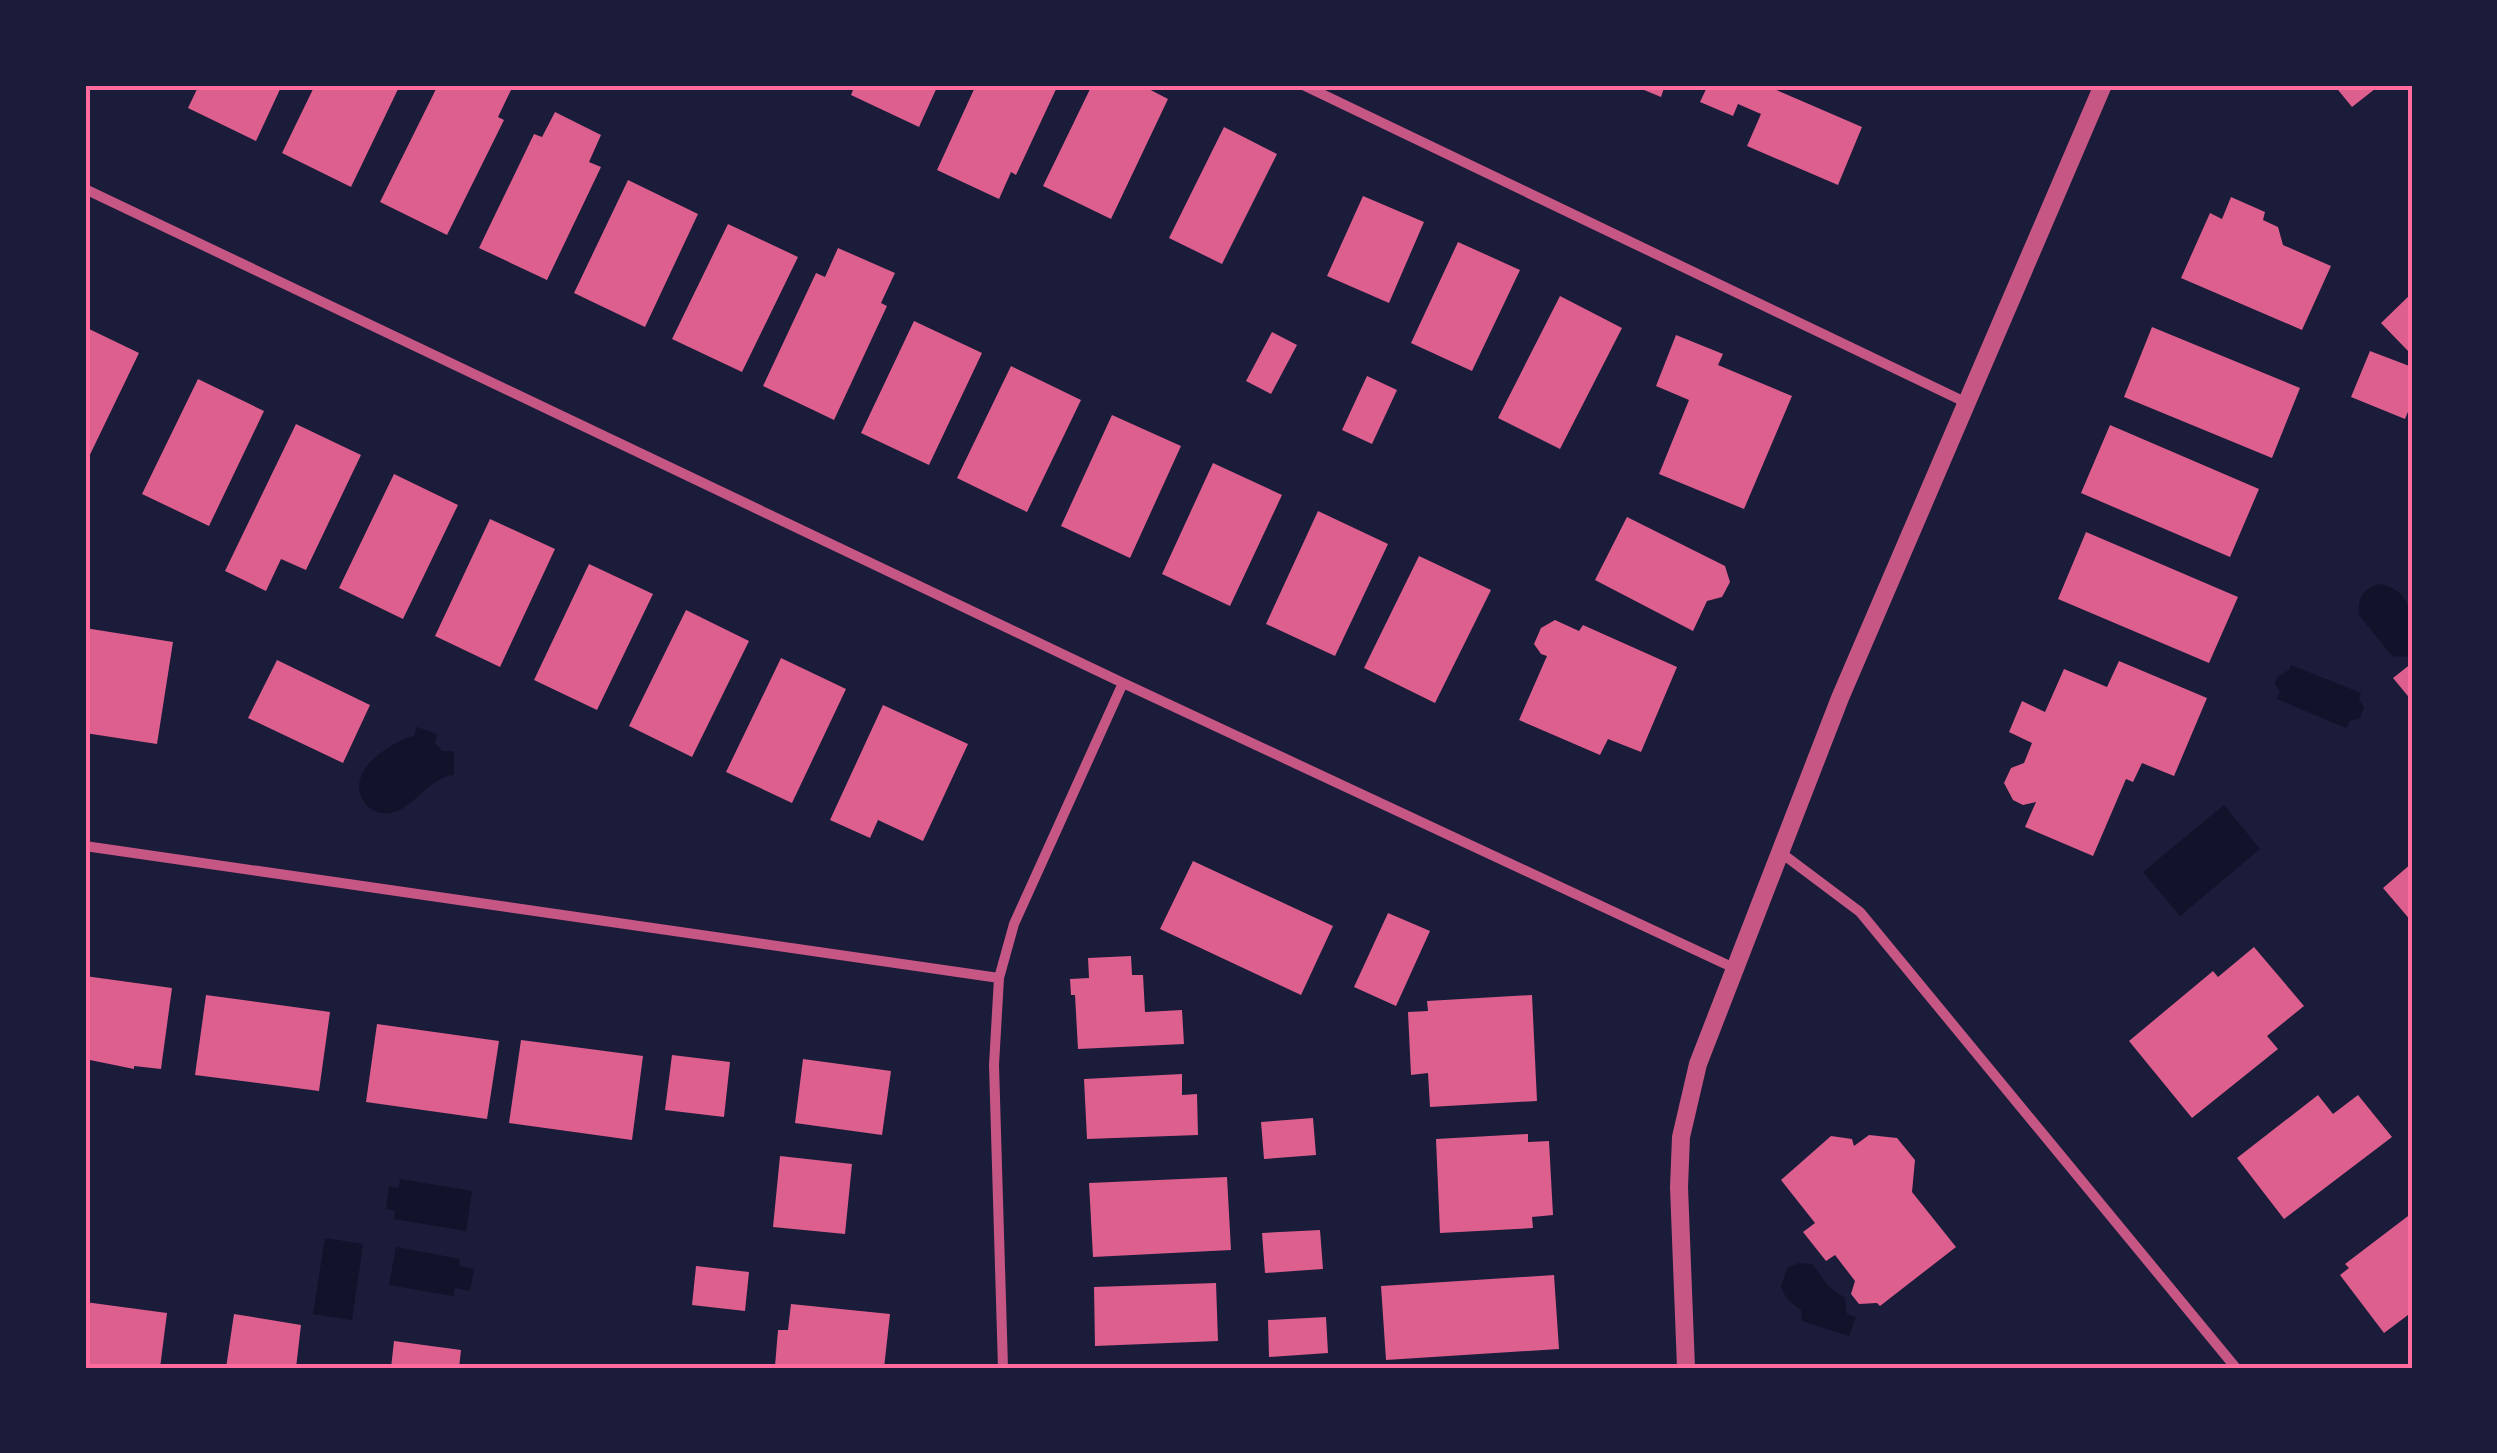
<svg xmlns="http://www.w3.org/2000/svg" width="2497" height="1453" font-family="Montserrat,sans-serif">
<style>
.water{fill:#12122b}
.building{fill:#dd5f8e}
.lines{fill:none;stroke-linecap:round;stroke-linejoin:round}
.minor{stroke:#c65784;stroke-width:10}
.tertiary{stroke:#c65784;stroke-width:18}
.neatline{fill:none;stroke:#ff6b9d;stroke-width:4}
</style>
<rect width="100%" height="100%" fill="#1b1b3a"/>
<!-- water -->
<path class="water" d="M 2379,584 C 2417,590 2412,628 2412,657 L 2392,656 L 2359,615 C 2357,599 2363,588 2379,584 Z
M 2291,665 L 2361,693 L 2359,699 L 2364,707 L 2360,718 L 2350,721 L 2346,728 L 2277,699 L 2280,692 L 2275,684 L 2277,677 L 2289,670 Z
M 417,727 L 437,734 L 435,743 L 442,751 L 454,751 L 454,775 C 427,776 410,818 381,813 C 373,811 367,807 363,800 C 346,771 390,742 414,736 Z
M 2224,805 L 2260,849 L 2180,916 L 2143,872 Z
M 400,1179 L 472,1191 L 466,1231 L 394,1219 L 395,1211 L 386,1209 L 389,1187 L 399,1188 Z
M 325,1238 L 363,1244 L 352,1320 L 313,1314 Z
M 396,1247 L 460,1259 L 459,1266 L 474,1269 L 470,1291 L 455,1288 L 453,1296 L 389,1285 Z
M 1799,1263 L 1812,1264 L 1829,1287 L 1845,1298 L 1847,1314 L 1856,1317 L 1849,1336 L 1802,1321 L 1801,1310 L 1787,1299 L 1781,1287 L 1787,1268 Z"/>
<!-- building -->
<path class="building" d="M 199,85 L 282,85 L 256,141 L 188,108 Z
M 315,85 L 400,85 L 351,187 L 282,153 Z
M 438,85 L 500,85 L 511,90 L 498,117 L 504,120 L 447,235 L 380,202 Z
M 855,85 L 938,85 L 919,127 L 851,95 Z
M 976,85 L 1058,85 L 1016,175 L 1011,172 L 999,199 L 937,170 Z
M 1092,85 L 1141,85 L 1168,99 L 1111,219 L 1043,186 Z
M 1632,85 L 1665,85 L 1661,97 Z
M 1708,85 L 1765,85 L 1862,127 L 1838,185 L 1747,146 L 1761,114 L 1738,104 L 1733,116 L 1700,102 Z
M 2334,85 L 2380,85 L 2352,107 Z
M 555,112 L 601,135 L 589,162 L 601,167 L 547,280 L 479,248 L 534,134 L 542,137 Z
M 1224,127 L 1277,154 L 1222,264 L 1169,238 Z
M 628,180 L 698,214 L 645,327 L 574,293 Z
M 1363,196 L 1424,222 L 1389,303 L 1327,276 Z
M 2231,197 L 2265,212 L 2263,220 L 2278,227 L 2283,245 L 2331,266 L 2302,330 L 2181,278 L 2210,213 L 2222,219 Z
M 728,224 L 798,257 L 742,372 L 672,339 Z
M 1458,242 L 1520,270 L 1472,371 L 1411,343 Z
M 838,248 L 895,273 L 881,303 L 887,306 L 834,420 L 763,386 L 816,273 L 825,277 Z
M 2412,293 L 2412,349 L 2409,352 L 2381,323 Z
M 1560,296 L 1622,328 L 1560,449 L 1498,418 Z
M 914,321 L 982,353 L 929,465 L 861,433 Z
M 85,327 L 139,353 L 85,465 Z
M 2152,327 L 2300,388 L 2272,458 L 2124,397 Z
M 1272,332 L 1297,345 L 1271,394 L 1246,381 Z
M 1676,335 L 1723,354 L 1718,365 L 1792,396 L 1744,509 L 1659,474 L 1689,400 L 1656,386 Z
M 2370,351 L 2412,367 L 2412,402 L 2405,419 L 2351,397 Z
M 1011,366 L 1081,400 L 1027,512 L 957,478 Z
M 1367,376 L 1397,390 L 1372,444 L 1342,430 Z
M 198,379 L 264,411 L 209,526 L 142,494 Z
M 1112,415 L 1181,446 L 1130,558 L 1061,526 Z
M 296,424 L 361,455 L 306,570 L 281,559 L 266,591 L 225,571 Z
M 2110,425 L 2259,489 L 2230,557 L 2081,493 Z
M 1213,463 L 1282,495 L 1230,606 L 1162,574 Z
M 394,474 L 458,505 L 403,619 L 339,588 Z
M 1318,511 L 1388,544 L 1335,656 L 1266,624 Z
M 1627,517 L 1725,566 L 1730,582 L 1722,597 L 1707,601 L 1693,631 L 1595,580 Z
M 490,519 L 555,549 L 500,667 L 435,636 Z
M 2086,532 L 2238,597 L 2209,663 L 2058,599 Z
M 1419,556 L 1491,590 L 1435,703 L 1364,668 Z
M 589,564 L 653,594 L 597,710 L 534,680 Z
M 686,610 L 749,641 L 692,757 L 629,726 Z
M 1555,620 L 1579,631 L 1583,625 L 1677,667 L 1641,752 L 1608,739 L 1600,755 L 1519,720 L 1547,656 L 1541,654 L 1534,644 L 1541,628 Z
M 85,628 L 173,642 L 157,744 L 85,733 Z
M 781,658 L 846,689 L 792,803 L 726,772 Z
M 277,660 L 370,705 L 343,763 L 248,718 Z
M 2119,661 L 2207,698 L 2174,776 L 2142,763 L 2133,782 L 2126,779 L 2093,856 L 2025,827 L 2036,802 L 2023,805 L 2013,800 L 2004,783 L 2011,768 L 2024,763 L 2032,743 L 2009,732 L 2022,701 L 2045,712 L 2064,669 L 2107,687 Z
M 2412,663 L 2412,701 L 2393,678 Z
M 883,705 L 968,744 L 923,841 L 878,820 L 870,838 L 830,820 Z
M 1193,861 L 1333,926 L 1301,995 L 1160,929 Z
M 2412,863 L 2412,922 L 2383,888 Z
M 1388,913 L 1430,931 L 1396,1006 L 1354,987 Z
M 2254,947 L 2304,1006 L 2267,1036 L 2278,1049 L 2192,1118 L 2129,1041 L 2213,971 L 2218,977 Z
M 1131,956 L 1132,975 L 1143,975 L 1145,1012 L 1182,1010 L 1184,1044 L 1078,1049 L 1075,995 L 1071,995 L 1070,979 L 1089,978 L 1088,958 Z
M 85,976 L 172,988 L 161,1069 L 134,1066 L 134,1069 L 85,1059 Z
M 206,995 L 330,1012 L 319,1091 L 195,1075 Z
M 1532,995 L 1537,1101 L 1430,1107 L 1428,1073 L 1411,1075 L 1408,1012 L 1428,1011 L 1427,1001 Z
M 377,1024 L 499,1041 L 487,1119 L 366,1102 Z
M 521,1040 L 643,1056 L 632,1140 L 509,1123 Z
M 672,1055 L 730,1062 L 724,1117 L 665,1110 Z
M 803,1059 L 891,1071 L 882,1135 L 795,1123 Z
M 1182,1074 L 1182,1095 L 1197,1094 L 1198,1135 L 1087,1139 L 1084,1079 Z
M 2318,1095 L 2333,1114 L 2358,1095 L 2392,1137 L 2284,1219 L 2237,1158 Z
M 1313,1118 L 1316,1155 L 1264,1159 L 1261,1122 Z
M 1528,1134 L 1528,1142 L 1549,1141 L 1553,1215 L 1532,1217 L 1533,1228 L 1440,1233 L 1436,1139 Z
M 1869,1135 L 1897,1138 L 1915,1160 L 1912,1192 L 1956,1247 L 1880,1306 L 1877,1303 L 1859,1304 L 1851,1294 L 1855,1281 L 1835,1255 L 1826,1261 L 1803,1232 L 1815,1223 L 1781,1180 L 1831,1136 L 1852,1139 L 1854,1146 Z
M 780,1156 L 852,1164 L 845,1234 L 773,1227 Z
M 1227,1177 L 1231,1250 L 1093,1257 L 1089,1183 Z
M 2412,1213 L 2412,1312 L 2384,1333 L 2340,1275 L 2349,1268 L 2345,1264 Z
M 1320,1230 L 1323,1269 L 1265,1273 L 1262,1233 Z
M 696,1266 L 749,1272 L 745,1311 L 692,1305 Z
M 1554,1275 L 1559,1349 L 1386,1360 L 1381,1286 Z
M 1216,1283 L 1218,1341 L 1095,1346 L 1094,1287 Z
M 85,1302 L 167,1313 L 160,1368 L 85,1368 Z
M 791,1304 L 890,1314 L 884,1368 L 775,1366 L 778,1330 L 788,1330 Z
M 234,1314 L 301,1325 L 296,1368 L 226,1368 Z
M 1326,1317 L 1328,1353 L 1269,1357 L 1268,1320 Z
M 394,1341 L 461,1350 L 459,1368 L 391,1368 Z"/>
<g class="lines">
<!-- minor -->
<path class="minor" d="M 1303,85 L 1967,403
M 85,189 L 1123,683 L 1734,968
M 85,846 L 999,978
M 1780,852 L 1860,912 L 2236,1368
M 1003,1368 L 994,1065 L 999,978 L 1014,924 L 1123,683"/>
<!-- tertiary -->
<path class="tertiary" d="M 1686,1368 L 1679,1187 L 1681,1137 L 1698,1064 L 1840,698 L 2103,85"/>
</g>
<!-- border -->
<rect width="2497" height="1453" fill="none" stroke="#1b1b3a" stroke-width="175"/>
<rect x="88" y="88" width="2322" height="1278" class="neatline"/>
</svg>
